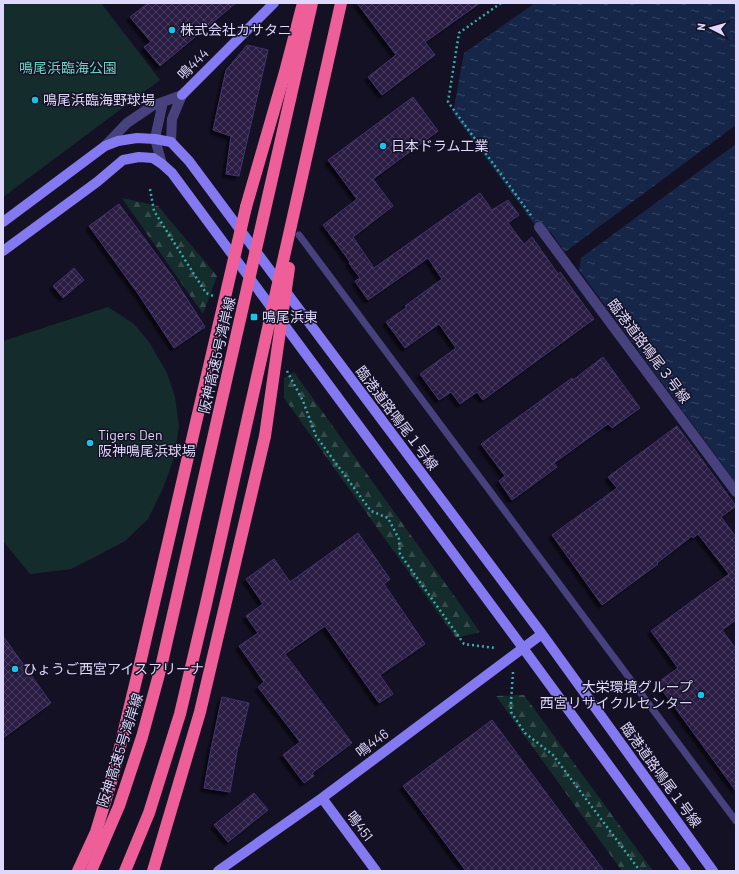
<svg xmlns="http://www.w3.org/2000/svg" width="739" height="874" font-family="Barlow,'Noto Sans JP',sans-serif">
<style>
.forest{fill:url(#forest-firs)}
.green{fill:#152c2d}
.water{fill:url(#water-ripples)}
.building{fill:url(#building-cross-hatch);stroke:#42336c;filter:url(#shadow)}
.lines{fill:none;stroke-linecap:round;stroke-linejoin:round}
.path{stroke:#3caaab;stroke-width:2.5;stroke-dasharray:2 3;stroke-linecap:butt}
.lane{stroke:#47417e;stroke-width:7}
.street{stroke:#47417e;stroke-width:10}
.secondary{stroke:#8479f1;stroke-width:10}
.highway{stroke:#ee5f9a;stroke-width:12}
.highway-bridge{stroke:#ee5f9a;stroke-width:12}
.poi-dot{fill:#18c4e7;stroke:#151124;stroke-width:1.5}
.labels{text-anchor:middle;stroke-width:3;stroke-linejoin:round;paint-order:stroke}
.poi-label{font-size:14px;fill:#ded8fb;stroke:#151124;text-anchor:start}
.street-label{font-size:14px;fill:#ded8fb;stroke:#151124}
.park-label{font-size:14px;fill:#6bd4c1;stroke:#151124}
</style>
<defs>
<pattern id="forest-firs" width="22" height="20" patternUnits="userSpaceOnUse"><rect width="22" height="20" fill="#152c2d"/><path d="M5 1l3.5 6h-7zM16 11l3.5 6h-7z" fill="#374a4c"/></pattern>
<pattern id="water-ripples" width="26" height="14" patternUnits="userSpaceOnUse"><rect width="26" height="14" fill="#152649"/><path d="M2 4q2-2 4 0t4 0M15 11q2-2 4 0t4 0" fill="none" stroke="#374564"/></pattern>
<pattern id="building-cross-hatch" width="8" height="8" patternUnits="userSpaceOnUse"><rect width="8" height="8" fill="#291f43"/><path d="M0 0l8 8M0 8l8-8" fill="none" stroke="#483f5f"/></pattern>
<filter id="shadow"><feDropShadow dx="-3.5" dy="3.5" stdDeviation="1" flood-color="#0009"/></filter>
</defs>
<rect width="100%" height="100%" fill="#151124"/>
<!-- forest -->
<path class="forest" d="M 122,198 L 158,206 L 217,276 L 203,314 Z
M 294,372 L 480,632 L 456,638 L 284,398 L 284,378 Z
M 524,695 L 653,871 L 622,871 L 496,696 Z"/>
<!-- green -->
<path class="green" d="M 3,3 L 101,3 L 160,80 L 3,197 Z
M 108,307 L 134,324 L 149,342 L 167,373 L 175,397 L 179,427 L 174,458 L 163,488 L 148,519 L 125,541 L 91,559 L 71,569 L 30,574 L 3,541 L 3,341 Z"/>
<!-- water -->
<path class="water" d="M 535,3 L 736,3 L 736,125 L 565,252 L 550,231 L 543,236 L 453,113 L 464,53 Z
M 736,144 L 736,483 L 579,270 L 581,258 Z"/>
<!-- building -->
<path class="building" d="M 148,3 L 236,3 L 160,66 L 144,47 L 151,42 L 130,17 Z
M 357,3 L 480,3 L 425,42 L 435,55 L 382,95 L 368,77 L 396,55 Z
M 247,45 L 268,50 L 239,176 L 226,174 L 231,136 L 213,130 L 226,70 Z
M 413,97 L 438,131 L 373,179 L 393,206 L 353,237 L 374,268 L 480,193 L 492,210 L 508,200 L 519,215 L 508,223 L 524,244 L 532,237 L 558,274 L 560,272 L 594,319 L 483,400 L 477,392 L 460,404 L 451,392 L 439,400 L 420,374 L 456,348 L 439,324 L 405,348 L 386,322 L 407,307 L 405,306 L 442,279 L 428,258 L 368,300 L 355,281 L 360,278 L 349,263 L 350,262 L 323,225 L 357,199 L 328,160 Z
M 119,204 L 173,277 L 205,327 L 174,348 L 139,295 L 89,226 Z
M 74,268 L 84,280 L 63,298 L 53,286 Z
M 603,357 L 640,408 L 612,428 L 608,424 L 554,463 L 557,467 L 512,500 L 499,481 L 505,476 L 481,444 L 572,378 L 573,380 Z
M 677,426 L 736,506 L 721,517 L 736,537 L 736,620 L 722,630 L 736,649 L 736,791 L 657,683 L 678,668 L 651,631 L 729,574 L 698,534 L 693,538 L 692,536 L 657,563 L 658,564 L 602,605 L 552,535 L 617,488 L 608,477 Z
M 358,533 L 390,579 L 384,584 L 425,644 L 380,675 L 393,694 L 379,703 L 325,626 L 285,654 L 352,743 L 312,773 L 314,776 L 304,783 L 283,755 L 300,742 L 258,687 L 264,682 L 239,646 L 258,633 L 246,616 L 263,604 L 246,579 L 274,559 L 290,582 Z
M 3,636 L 51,703 L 3,738 Z
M 222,697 L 249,703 L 239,746 L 238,746 L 230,792 L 204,788 L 211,749 Z
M 492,720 L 604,871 L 466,871 L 403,786 Z
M 254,793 L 268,810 L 228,842 L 214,825 Z"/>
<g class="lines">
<!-- path -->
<path class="path" d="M 501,3 L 459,33 L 448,102 L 533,218
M 150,189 L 154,211 L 206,293 L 213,296
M 287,371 L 303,401 L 316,436 L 371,511 L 388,518 L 399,539 L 400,554 L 464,644 L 495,648
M 513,672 L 511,702 L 511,712 L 525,733 L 553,755 L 640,871"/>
<!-- lane -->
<path class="lane" d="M 299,235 L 736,821"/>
<!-- street -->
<path class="street" d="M 171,142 L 172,119 L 182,95
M 105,146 L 127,123 L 152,106 L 182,95
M 162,164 L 155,139 L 157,129 L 163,102
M 539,227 L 736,492"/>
<!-- secondary -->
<path class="secondary" d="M 182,95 L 274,3
M 3,222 L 105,146 L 118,141 L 137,138 L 155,139 L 171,142 L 189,161 L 310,324 L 542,634 L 713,871
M 3,251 L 97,182 L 123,160 L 139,157 L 153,158 L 162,164 L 172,173 L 523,648 L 686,871
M 322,798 L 376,871
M 218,871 L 322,798 L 542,634"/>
<!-- highway -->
<path class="highway" d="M 246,207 L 285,72 L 303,3
M 78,871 L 96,832 L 114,772 L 139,668
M 153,871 L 200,712 L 265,436"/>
<!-- highway-bridge -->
<path class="highway-bridge" d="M 265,436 L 289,268
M 139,668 L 246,207
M 91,871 L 119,806 L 142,737 L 161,667 L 312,3
M 125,871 L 149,813 L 180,714 L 206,604 L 341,3"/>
</g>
<!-- markers -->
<g class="poi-dot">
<circle cx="172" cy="30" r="4"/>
<circle cx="35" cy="100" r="4"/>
<circle cx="383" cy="146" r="4"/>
<rect x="250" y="313" width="8" height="8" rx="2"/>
<circle cx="90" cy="443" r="4"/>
<circle cx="15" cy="669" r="4"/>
<circle cx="701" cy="695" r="4"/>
</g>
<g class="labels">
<!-- poi labels -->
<g class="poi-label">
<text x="180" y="35">株式会社カサタニ</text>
<text x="43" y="105">鳴尾浜臨海野球場</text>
<text x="391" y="151">日本ドラム工業</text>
<text x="262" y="322">鳴尾浜東</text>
<text x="98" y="440">Tigers Den<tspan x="98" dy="16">阪神鳴尾浜球場</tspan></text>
<text x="23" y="674">ひょうご西宮アイスアリーナ</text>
<text x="693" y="692" text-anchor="end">大栄環境グループ<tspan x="693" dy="16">西宮リサイクルセンター</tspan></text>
</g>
<!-- street labels -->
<g class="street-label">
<text transform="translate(193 64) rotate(-45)" y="5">鳴444</text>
<text transform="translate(649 351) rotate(53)" y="5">臨港道路鳴尾３号線</text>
<text transform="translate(217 355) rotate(-77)" y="5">阪神高速5号湾岸線</text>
<text transform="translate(397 418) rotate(53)" y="5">臨港道路鳴尾１号線</text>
<text transform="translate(372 743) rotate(-37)" y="5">鳴446</text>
<text transform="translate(120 750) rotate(-72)" y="5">阪神高速5号湾岸線</text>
<text transform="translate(661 775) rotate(54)" y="5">臨港道路鳴尾１号線</text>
<text transform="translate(360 826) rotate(53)" y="5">鳴451</text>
</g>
<!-- park labels -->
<g class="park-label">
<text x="68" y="73">鳴尾浜臨海公園</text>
</g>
</g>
<!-- border -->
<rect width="739" height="874" fill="none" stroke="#ded8fb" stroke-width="8"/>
<!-- north arrow -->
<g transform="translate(711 28) rotate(276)" stroke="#151124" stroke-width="3" paint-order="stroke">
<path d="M0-3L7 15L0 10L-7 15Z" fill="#ded8fb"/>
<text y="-6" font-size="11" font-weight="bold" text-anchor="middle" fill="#ded8fb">N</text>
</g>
</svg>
